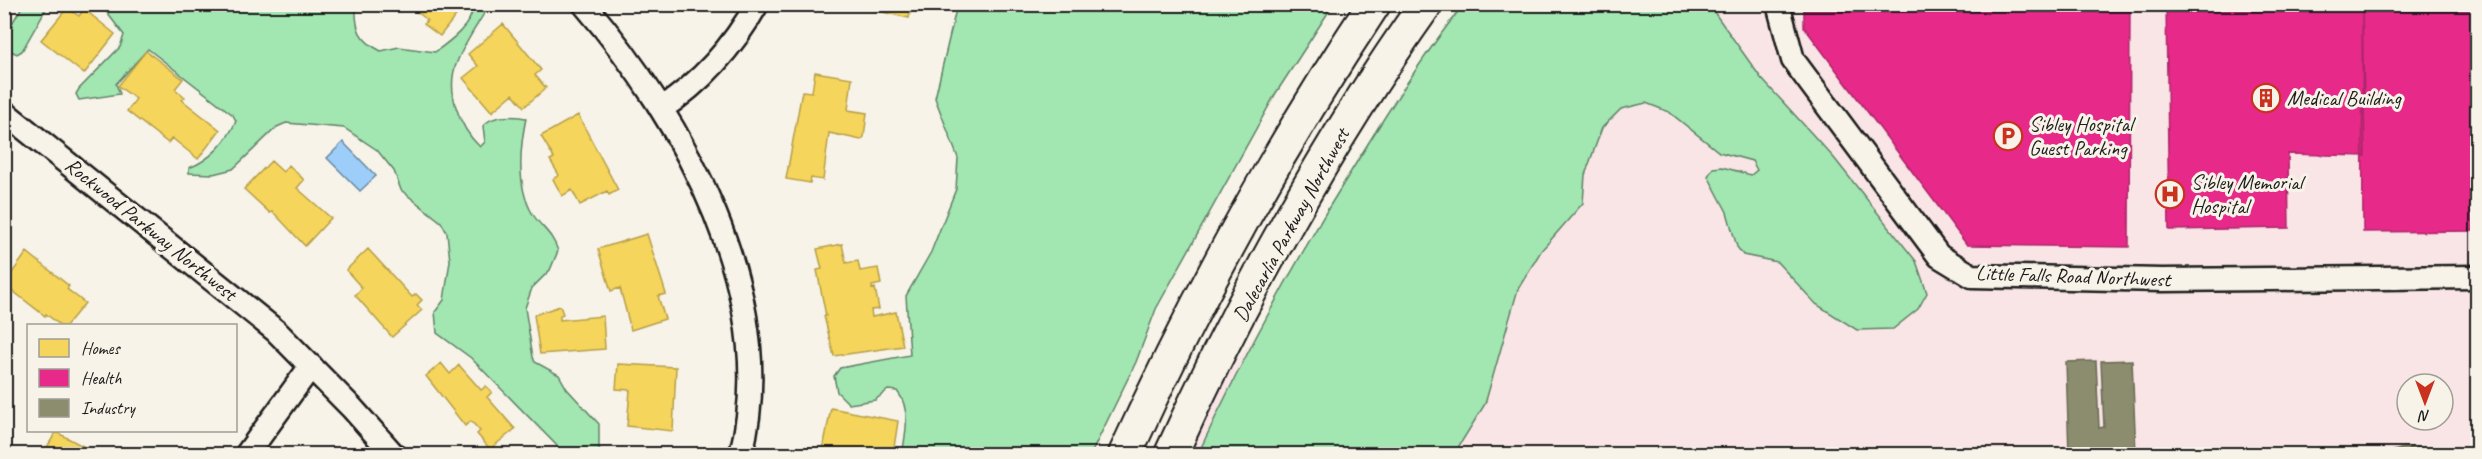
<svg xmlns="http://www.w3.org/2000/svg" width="2482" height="459" font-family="Caveat,sans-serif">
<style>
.built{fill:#f9e5e5;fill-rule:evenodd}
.green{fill:#a2e6b1;stroke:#5f8166;stroke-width:1.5}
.water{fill:#9dcefa;stroke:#6987a1;stroke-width:1.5}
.homes{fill:#f6d55c;stroke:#b59e49;stroke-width:1.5}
.health{fill:#e7298a;stroke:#aa2569;stroke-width:1.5}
.industry{fill:#8c8c6e;stroke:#6a6a55;stroke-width:1.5}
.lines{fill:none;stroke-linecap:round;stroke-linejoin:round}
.minor-casing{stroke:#1c1c1c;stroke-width:27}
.secondary-casing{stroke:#1c1c1c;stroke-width:36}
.minor{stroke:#f7f3e8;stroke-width:22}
.secondary{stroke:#f7f3e8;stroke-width:32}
.labels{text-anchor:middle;stroke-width:6;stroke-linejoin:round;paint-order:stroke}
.poi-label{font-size:21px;fill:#1c1c1c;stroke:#f7f3e8;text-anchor:start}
.street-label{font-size:21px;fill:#1c1c1c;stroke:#f7f3e8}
</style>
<rect width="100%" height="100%" fill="#f7f3e8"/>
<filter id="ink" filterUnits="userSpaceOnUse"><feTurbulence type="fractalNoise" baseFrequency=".0167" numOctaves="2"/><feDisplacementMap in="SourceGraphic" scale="12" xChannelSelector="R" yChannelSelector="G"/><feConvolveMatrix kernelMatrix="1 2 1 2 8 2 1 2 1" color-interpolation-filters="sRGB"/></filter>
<g filter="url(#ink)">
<!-- built -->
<path class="built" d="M 1485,5 L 2477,5 L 2477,454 L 1188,454 L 1205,407 ZM 2407,384 L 2443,384 L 2443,420 L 2407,420 Z"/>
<!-- green -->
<path class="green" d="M 23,5 L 48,5 L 22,51 L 17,54 L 7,49 L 5,35 Z
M 101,5 L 356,5 C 355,29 359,40 381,51 L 399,47 L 435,52 C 449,42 474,24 473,5 L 489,5 C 479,23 465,42 457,62 C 445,90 459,127 480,147 L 485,142 L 483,126 C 492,115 513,116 526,118 C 520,147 516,185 532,213 C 541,228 552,232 558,251 L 550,270 L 532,288 L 525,308 L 533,357 L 535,362 L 559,375 L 567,389 L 599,424 L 599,449 L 604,454 L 565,454 L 471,358 L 437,333 L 435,312 L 444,300 L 450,261 L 447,233 L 441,222 L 401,190 L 394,171 L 377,150 L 344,128 L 286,123 L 277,127 L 233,169 L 213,174 L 189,173 L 189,168 C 210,160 227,142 236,121 L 233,115 L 148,49 L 116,84 L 120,94 L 79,100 L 76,94 L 79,89 L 120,47 L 124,35 Z
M 957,5 L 1333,5 L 1276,93 L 1156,309 L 1136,362 L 1091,454 L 902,454 C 906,434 911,408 897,391 L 888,390 L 875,400 L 849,404 L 837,392 L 834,376 L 840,368 L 910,355 L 906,296 L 931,252 L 956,189 L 958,158 L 935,98 Z
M 1463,5 L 1709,5 L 1761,78 L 1834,158 L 1916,261 L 1927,293 L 1918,309 L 1893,329 L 1857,330 L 1816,304 L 1777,262 L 1743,255 L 1737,247 L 1727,212 L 1708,176 L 1713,168 L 1722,167 L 1751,175 L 1757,170 L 1752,161 L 1719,152 L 1669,112 L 1646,103 L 1621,109 L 1602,128 L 1585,175 L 1583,203 L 1541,251 L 1518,289 L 1485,404 L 1454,454 L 1198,454 C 1246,351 1300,252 1361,155 C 1393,103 1425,53 1463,5 Z"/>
<!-- water -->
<path class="water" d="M 343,142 L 376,176 L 360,191 L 327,158 Z"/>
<!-- homes -->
<path class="homes" d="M 408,4 L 465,4 L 440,36 L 424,24 L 427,20 Z
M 847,4 L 912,4 L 909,18 Z
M 67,8 L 79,16 L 84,9 L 115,34 L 84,74 L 41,40 Z
M 503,24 L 541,70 L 535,75 L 546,88 L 524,107 L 513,94 L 492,112 L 463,78 L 478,66 L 468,54 Z
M 146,51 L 183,79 L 175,89 L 185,97 L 182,100 L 220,130 L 198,159 L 172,138 L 168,143 L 127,111 L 136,99 L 118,86 Z
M 815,72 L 852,78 L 848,110 L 867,113 L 864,137 L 861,140 L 829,133 L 823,180 L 811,178 L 810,183 L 786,179 L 802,91 L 812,92 Z
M 578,115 L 618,190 L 609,195 L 607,191 L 580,205 L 572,190 L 562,196 L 553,179 L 559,175 L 550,160 L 554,158 L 541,136 Z
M 271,161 L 283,172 L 289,165 L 304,180 L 297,188 L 331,218 L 305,246 L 276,215 L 272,212 L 270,213 L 244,189 Z
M 647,234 L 666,294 L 658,296 L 665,319 L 631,330 L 620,288 L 611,291 L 598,249 Z
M 842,244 L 846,263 L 858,261 L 860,271 L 878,268 L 881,284 L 872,286 L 872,289 L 875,288 L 879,309 L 871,310 L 872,317 L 896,312 L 903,346 L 834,356 L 824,316 L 826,316 L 817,270 L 822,269 L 817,249 Z
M 368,249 L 412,297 L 416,294 L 422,300 L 417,305 L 422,310 L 392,337 L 355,295 L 362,288 L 346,270 Z
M 27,252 L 69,286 L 67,289 L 85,303 L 66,326 L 61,326 L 46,314 L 45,316 L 4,284 Z
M 560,306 L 563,314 L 560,315 L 560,320 L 603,316 L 605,349 L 540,354 L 534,315 Z
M 441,363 L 450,374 L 459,365 L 481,390 L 486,386 L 492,392 L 487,397 L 515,429 L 490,449 L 477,434 L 480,431 L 471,421 L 465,426 L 426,376 Z
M 618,364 L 676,367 L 673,431 L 627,426 L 630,390 L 616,389 Z
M 831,408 L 898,421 L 893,454 L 822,454 Z
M 56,432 L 83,446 L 79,452 L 83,454 L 43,454 Z"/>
<!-- health -->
<path class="health" d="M 1804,4 L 2130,4 L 2129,247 L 1967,245 L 1804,27 Z
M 2166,4 L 2362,4 L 2365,156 L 2288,154 L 2289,228 L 2169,230 Z
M 2362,4 L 2478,4 L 2478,231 L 2363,232 Z"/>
<!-- industry -->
<path class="industry" d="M 2132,360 L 2136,454 L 2069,454 L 2066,362 L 2096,361 L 2099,428 L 2104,427 L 2101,361 Z
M 2403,448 L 2428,448 L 2445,454 L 2385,454 Z"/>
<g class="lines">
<!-- minor casing -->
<g class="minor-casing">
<path id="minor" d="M 584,4 C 684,120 781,297 741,454
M 1778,4 L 1793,60 L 1939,256 L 1972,276 L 2162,280 L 2478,277
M 661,109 C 702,82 733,47 757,4
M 4,112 L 276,331 L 352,408 L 393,454
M 247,454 L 311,366"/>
</g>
<!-- secondary casing -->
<g class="secondary-casing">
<path id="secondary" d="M 1125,454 C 1196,298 1279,147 1374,4
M 1171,454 C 1239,303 1329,140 1426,4"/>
</g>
<!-- minor -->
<use href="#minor" class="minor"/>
<!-- secondary -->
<use href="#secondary" class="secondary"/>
</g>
</g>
<!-- icons -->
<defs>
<g id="building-ring" transform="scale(1.5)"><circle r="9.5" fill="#f7f3e8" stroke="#c8321e" stroke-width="1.5"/><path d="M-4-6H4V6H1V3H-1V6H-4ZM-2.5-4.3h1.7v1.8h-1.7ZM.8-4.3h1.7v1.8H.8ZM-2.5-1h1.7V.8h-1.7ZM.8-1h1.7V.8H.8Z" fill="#c8321e"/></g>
<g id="parking-ring" transform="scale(1.5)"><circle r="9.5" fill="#f7f3e8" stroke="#c8321e" stroke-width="1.5"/><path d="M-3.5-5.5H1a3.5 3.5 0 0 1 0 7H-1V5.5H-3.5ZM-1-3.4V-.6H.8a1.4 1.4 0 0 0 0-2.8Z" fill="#c8321e"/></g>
<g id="hospital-ring" transform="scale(1.5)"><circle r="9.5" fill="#f7f3e8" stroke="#c8321e" stroke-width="1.5"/><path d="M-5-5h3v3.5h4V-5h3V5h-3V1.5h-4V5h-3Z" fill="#c8321e"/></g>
</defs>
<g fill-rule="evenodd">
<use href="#building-ring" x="2266" y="98"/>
<use href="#parking-ring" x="2008" y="136"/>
<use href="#hospital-ring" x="2170" y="194"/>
</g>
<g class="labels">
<!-- poi labels -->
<g class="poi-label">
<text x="2287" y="105">Medical Building</text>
<text x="2029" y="131">Sibley Hospital<tspan x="2029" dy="24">Guest Parking</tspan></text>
<text x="2191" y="189">Sibley Memorial<tspan x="2191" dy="24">Hospital</tspan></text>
</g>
<!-- street labels -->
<g class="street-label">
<text transform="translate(1291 225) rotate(-61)" y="7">Dalecarlia Parkway Northwest</text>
<text transform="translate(151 229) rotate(39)" y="7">Rockwood Parkway Northwest</text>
<text transform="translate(2073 276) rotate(2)" y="7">Little Falls Road Northwest</text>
</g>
</g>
<!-- margin -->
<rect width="2482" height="459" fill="none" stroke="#f7f3e8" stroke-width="24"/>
<rect x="12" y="12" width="2458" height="435" fill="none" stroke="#1c1c1c" stroke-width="2" filter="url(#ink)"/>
<!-- legend -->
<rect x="27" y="324" width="210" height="108" fill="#f7f3e8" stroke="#9f9d96" stroke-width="1.5"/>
<rect x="39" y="339" width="30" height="18" fill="#f6d55c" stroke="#9f9d96" stroke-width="1.5"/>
<text x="81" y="354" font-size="18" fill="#1c1c1c">Homes</text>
<rect x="39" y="369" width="30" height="18" fill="#e7298a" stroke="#9f9d96" stroke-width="1.5"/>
<text x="81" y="384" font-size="18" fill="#1c1c1c">Health</text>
<rect x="39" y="399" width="30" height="18" fill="#8c8c6e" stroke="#9f9d96" stroke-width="1.5"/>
<text x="81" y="414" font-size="18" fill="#1c1c1c">Industry</text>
<!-- north arrow -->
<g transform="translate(2425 402) rotate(180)"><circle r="28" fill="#f7f3e8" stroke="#9f9d96" stroke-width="1.5"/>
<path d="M0-4.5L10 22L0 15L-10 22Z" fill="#c8321e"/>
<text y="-9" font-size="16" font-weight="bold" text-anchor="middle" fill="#1c1c1c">N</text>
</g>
</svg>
